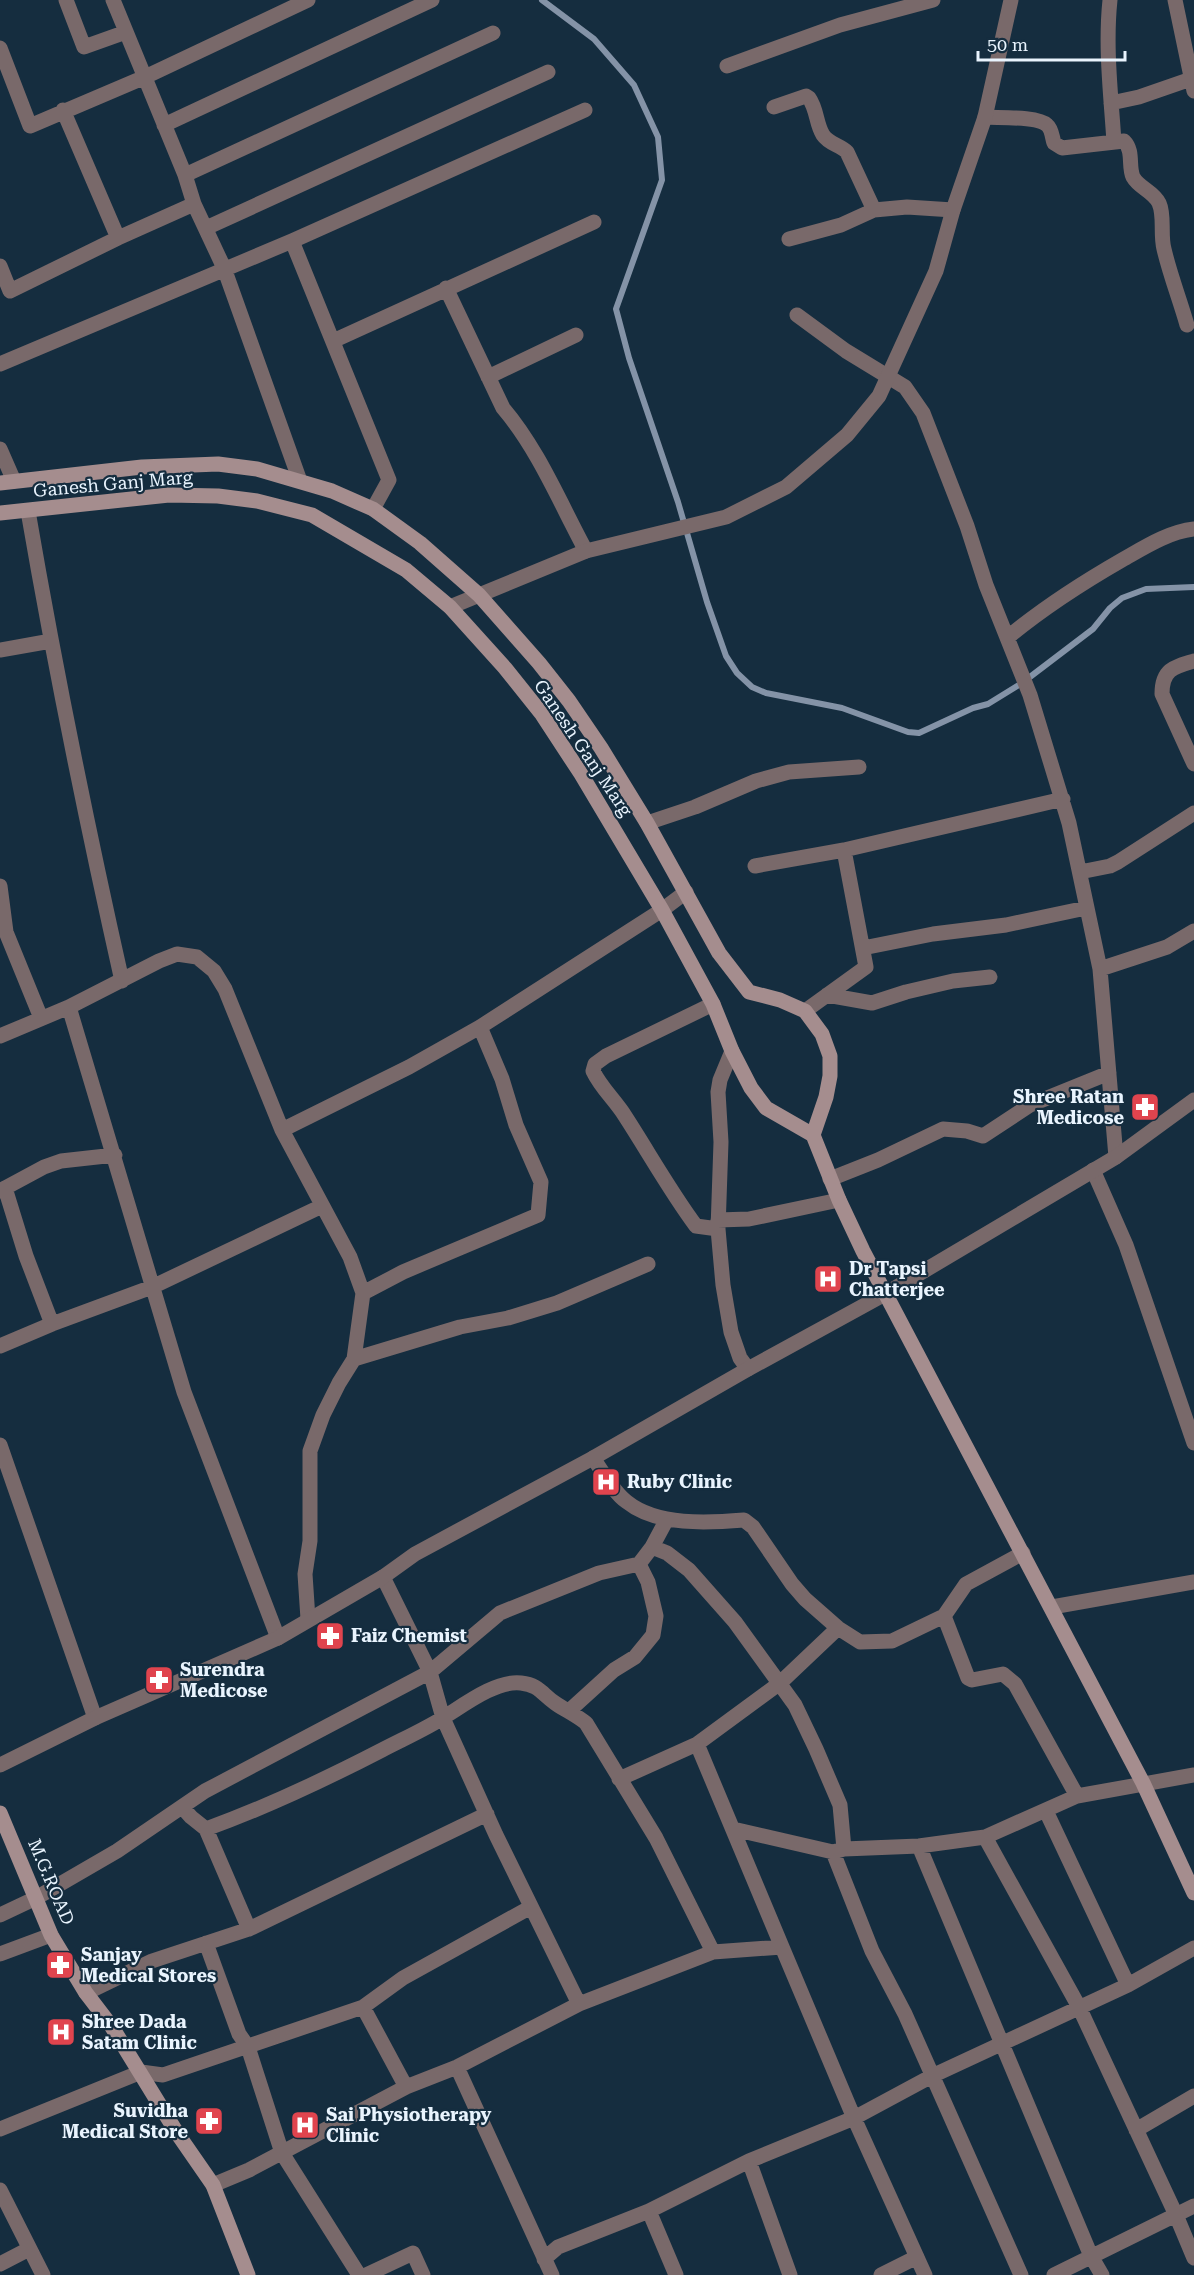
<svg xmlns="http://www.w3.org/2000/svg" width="1194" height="2275" font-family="'Roboto Serif',serif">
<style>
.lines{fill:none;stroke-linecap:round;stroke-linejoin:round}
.stream{stroke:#8493a7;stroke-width:6}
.minor{stroke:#79696a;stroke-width:15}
.tertiary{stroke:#79696a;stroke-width:15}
.secondary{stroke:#a58d8e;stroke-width:15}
.labels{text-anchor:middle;stroke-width:4.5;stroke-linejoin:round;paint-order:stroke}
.street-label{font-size:18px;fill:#e9f4fe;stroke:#152d3f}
.poi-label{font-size:18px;font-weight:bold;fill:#e9f4fe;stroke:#152d3f;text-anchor:start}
</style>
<rect width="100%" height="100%" fill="#152d3f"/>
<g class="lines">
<!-- stream -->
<path class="stream" d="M 542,0 L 594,39 L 634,85 L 658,137 L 662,180 L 616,309 L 629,358 L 678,502 L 707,602 L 726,656 L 737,673 L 752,687 L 766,693 L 842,708 L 908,732 L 919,733 L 973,708 L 988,704 L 1022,683 L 1093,629 L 1110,608 L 1122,598 L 1146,589 L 1194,587"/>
<!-- minor -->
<path class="minor" d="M 66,0 L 84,47 L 126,32
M 113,0 L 185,175 L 194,204 L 224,268 L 300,481
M 1110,0 C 1105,47 1111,95 1114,142
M 1175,0 L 1194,91
M 0,48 L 30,126 L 145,77 L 308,0
M 727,66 L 840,25 L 933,0
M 1111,103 L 1139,97 L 1191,79
M 774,107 L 806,96 L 809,98 C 817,109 816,124 823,135 C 829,144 840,145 847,152 L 874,210
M 63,110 L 118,238
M 985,117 C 998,118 1038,116 1047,125 C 1052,129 1052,137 1054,143 L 1062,148 L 1124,141 C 1134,151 1128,166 1133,177 C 1139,188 1153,191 1159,203 C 1165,216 1160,234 1164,249 C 1170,275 1180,300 1187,325
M 164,125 L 432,0
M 185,175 L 493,33
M 206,228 L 548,72
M 789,239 L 841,225 L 874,210 L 907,207 L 953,210
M 292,241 L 389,480 L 373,509
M 0,266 L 10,291 L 118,238 L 194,204
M 446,288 L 503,408 C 538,449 560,503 586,551
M 797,315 L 846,351 L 905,387 L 923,413 L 967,526 L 986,585 L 1030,695 L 1069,823 L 1100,969 L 1116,1157
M 333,341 L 594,222
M 0,364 L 292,241 L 585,110
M 488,377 L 576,335
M 0,449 L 14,481
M 28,511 C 55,668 87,825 122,981
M 1007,638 C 1043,608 1082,583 1122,560 C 1145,547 1168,532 1194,529
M 0,650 L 51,641
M 1194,661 C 1173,667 1162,670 1162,694 L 1194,764
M 647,823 L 695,807 L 756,781 L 789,772 L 859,767
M 755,866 L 844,850 L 1063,799
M 1080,872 L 1110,866 L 1118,862 L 1194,813
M 0,886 L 6,932 L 41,1018
M 863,948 L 933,934 L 1006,925 L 1086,908
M 1100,969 L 1167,947 L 1194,931
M 827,995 L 872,1003 L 906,992 L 953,981 L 990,977
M 713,1004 L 606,1056 L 595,1064 L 593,1071 C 601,1088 615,1100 625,1116 C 649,1153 670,1191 696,1226 L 718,1229
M 69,1007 L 184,1392 L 278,1638
M 805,1011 L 866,967 L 844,850
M 0,1036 L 69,1007 L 159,961 L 177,954 L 197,957 L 214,971 L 225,989 L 282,1130 L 350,1257 L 363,1293 L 354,1359 L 339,1383 L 323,1415 L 310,1451 L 310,1541 L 305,1574 L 308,1619
M 732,1051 L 720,1080 L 718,1092 L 721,1142 L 718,1229 L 723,1285 L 731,1332 L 740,1358 L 748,1369
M 282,1130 L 409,1067 L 480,1027 L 662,910 L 686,892
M 1093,1170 L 1126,1245 L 1194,1443
M 830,1179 L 878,1160 L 943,1129 L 967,1131 L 983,1136 L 1030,1105 L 1109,1073
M 5,1188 L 44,1167 L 61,1161 L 115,1155
M 0,1191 L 5,1188 L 26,1256 L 52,1324
M 718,1220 L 749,1219 L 839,1200
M 363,1293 L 403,1272 L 538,1215 L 541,1182 L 516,1125 L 502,1079 L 480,1027
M 0,1346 L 52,1324 L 152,1287 L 322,1206
M 354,1359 L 460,1327 L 508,1318 L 557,1303 L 648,1264
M 0,1445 L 95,1718
M 593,1458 C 603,1472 613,1492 627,1502 C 657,1526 708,1523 744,1520 L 753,1527 L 792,1584 L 805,1599 L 838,1628 L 860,1642 L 892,1641 L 944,1616 L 966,1584 L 1023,1553
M 652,1547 L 667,1553 L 689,1570 L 735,1622 L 795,1705 L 816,1749 L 840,1805 L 844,1849
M 383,1577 L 430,1672 L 443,1718 L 496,1835 L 579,2004
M 1052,1607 L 1194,1582
M 944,1616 L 968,1678 L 972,1680 L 1003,1674 L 1015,1684 L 1077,1796
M 570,1710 L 614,1670 L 635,1657 L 653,1635 L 656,1616 L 648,1582 L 639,1564 L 652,1547 L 667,1519
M 697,1744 L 782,1947
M 619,1779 L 697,1744 L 780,1683 L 838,1628
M 183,1808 L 191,1817 L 206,1829 C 267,1807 324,1780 382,1750 C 403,1739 426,1729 446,1716 C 465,1704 497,1680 521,1683 C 539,1685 542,1694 555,1703 C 565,1710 576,1715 586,1723 L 656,1838 L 713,1952
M 1046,1811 L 1128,1985
M 206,1829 L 249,1929
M 733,1829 L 833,1852 L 844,1849 L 919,1846 L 985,1837 L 1077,1796 L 1194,1775
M 985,1837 L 1079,2007 L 1176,2215 L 1194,2258
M 919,1846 L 1091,2256 L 1102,2275
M 833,1852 L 872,1951 L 905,2014 L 1021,2275
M 36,1898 L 117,1851 L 205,1791 L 430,1672 L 500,1613 L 599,1573 L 639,1564
M 206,1943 L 239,2034 L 248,2047 L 282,2153 L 359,2275
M 86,1993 L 152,1961 L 249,1929 L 487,1814
M 363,2007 L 406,2087
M 457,2067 L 552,2275
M 0,2129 L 141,2072 L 163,2075 L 363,2007 L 403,1978 L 531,1907
M 1136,2130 L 1194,2096
M 749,2161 L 790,2275
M 213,2185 L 249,2170 L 406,2087 L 457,2067 L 579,2004 L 713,1952 L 782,1947 L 854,2118 L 925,2275
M 0,2190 L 43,2275
M 649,2211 L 676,2275
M 544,2259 L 558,2247 L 649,2211 L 749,2161 L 854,2118 L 932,2076 L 1128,1985 L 1194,1948
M 0,2264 L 29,2249
M 366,2275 L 413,2253 L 423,2275
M 881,2275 L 917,2257
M 1054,2275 L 1194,2206"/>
<!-- tertiary -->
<path class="tertiary" d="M 450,607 L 586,551 L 726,517 L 786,487 L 847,435 L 879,396 L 936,271 L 953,210 L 985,117 L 1011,0
M 0,1765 L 95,1718 L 278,1638 L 383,1577 L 415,1554 L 593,1458 L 748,1369 L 885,1294 L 1116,1157 L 1194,1100
M 0,1915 L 36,1898
M 0,1954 L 51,1935"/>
<!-- secondary -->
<path class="secondary" d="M 0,483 L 142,467 L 218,464 L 257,469 L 332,491 L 373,509 L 420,543 L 479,595 L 539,663 L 569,701 L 601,748 L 647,823 L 719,953 L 749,992 L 780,1000 L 805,1011 L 822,1034 L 830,1056 L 830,1076 L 826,1097 L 813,1135 L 839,1200 L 863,1251 L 1143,1783 L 1194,1893
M 0,513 L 169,495 L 218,496 L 257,501 L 312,515 L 406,570 L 450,607 L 505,668 L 541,713 L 581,774 L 662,910 L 713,1004 L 732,1051 L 751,1088 L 766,1108 L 813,1135
M 0,1813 L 51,1935 L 86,1993 L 112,2027 L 177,2133 L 213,2185 L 248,2275"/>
</g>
<!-- icons -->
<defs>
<g id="pharmacy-square" transform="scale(1.5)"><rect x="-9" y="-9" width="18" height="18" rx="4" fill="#e0444e" stroke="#152d3f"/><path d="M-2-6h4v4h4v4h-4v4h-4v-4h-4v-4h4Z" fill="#fff"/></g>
<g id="hospital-square" transform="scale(1.5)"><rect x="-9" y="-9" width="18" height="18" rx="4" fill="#e0444e" stroke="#152d3f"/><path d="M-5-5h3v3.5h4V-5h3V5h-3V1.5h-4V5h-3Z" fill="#fff"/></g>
</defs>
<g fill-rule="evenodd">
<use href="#pharmacy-square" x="1145" y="1107"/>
<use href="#hospital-square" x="828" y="1279"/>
<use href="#hospital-square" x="606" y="1482"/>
<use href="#pharmacy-square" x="330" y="1636"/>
<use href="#pharmacy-square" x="159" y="1680"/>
<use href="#pharmacy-square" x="60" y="1965"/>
<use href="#hospital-square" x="61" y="2032"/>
<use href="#pharmacy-square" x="209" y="2121"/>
<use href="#hospital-square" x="305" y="2125"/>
</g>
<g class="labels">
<!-- street labels -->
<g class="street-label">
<text transform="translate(113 484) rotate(-5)" y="6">Ganesh Ganj Marg</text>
<text transform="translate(583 748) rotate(56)" y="6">Ganesh Ganj Marg</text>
<text transform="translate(51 1882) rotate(67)" y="6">M.G.ROAD</text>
</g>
<!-- poi labels -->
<g class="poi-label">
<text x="1124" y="1103" text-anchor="end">Shree Ratan<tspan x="1124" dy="21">Medicose</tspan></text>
<text x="849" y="1275">Dr Tapsi<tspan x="849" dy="21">Chatterjee</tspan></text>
<text x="627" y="1488">Ruby Clinic</text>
<text x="351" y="1642">Faiz Chemist</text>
<text x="180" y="1676">Surendra<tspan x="180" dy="21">Medicose</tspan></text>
<text x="81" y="1961">Sanjay<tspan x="81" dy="21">Medical Stores</tspan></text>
<text x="82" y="2028">Shree Dada<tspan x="82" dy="21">Satam Clinic</tspan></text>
<text x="188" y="2117" text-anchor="end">Suvidha<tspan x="188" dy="21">Medical Store</tspan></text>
<text x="326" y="2121">Sai Physiotherapy<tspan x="326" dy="21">Clinic</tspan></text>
</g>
</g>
<!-- scale -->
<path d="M978 51v9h147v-9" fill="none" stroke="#e9f4fe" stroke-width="3"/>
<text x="987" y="51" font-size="18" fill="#e9f4fe" stroke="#152d3f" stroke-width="4.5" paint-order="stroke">50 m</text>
</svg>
